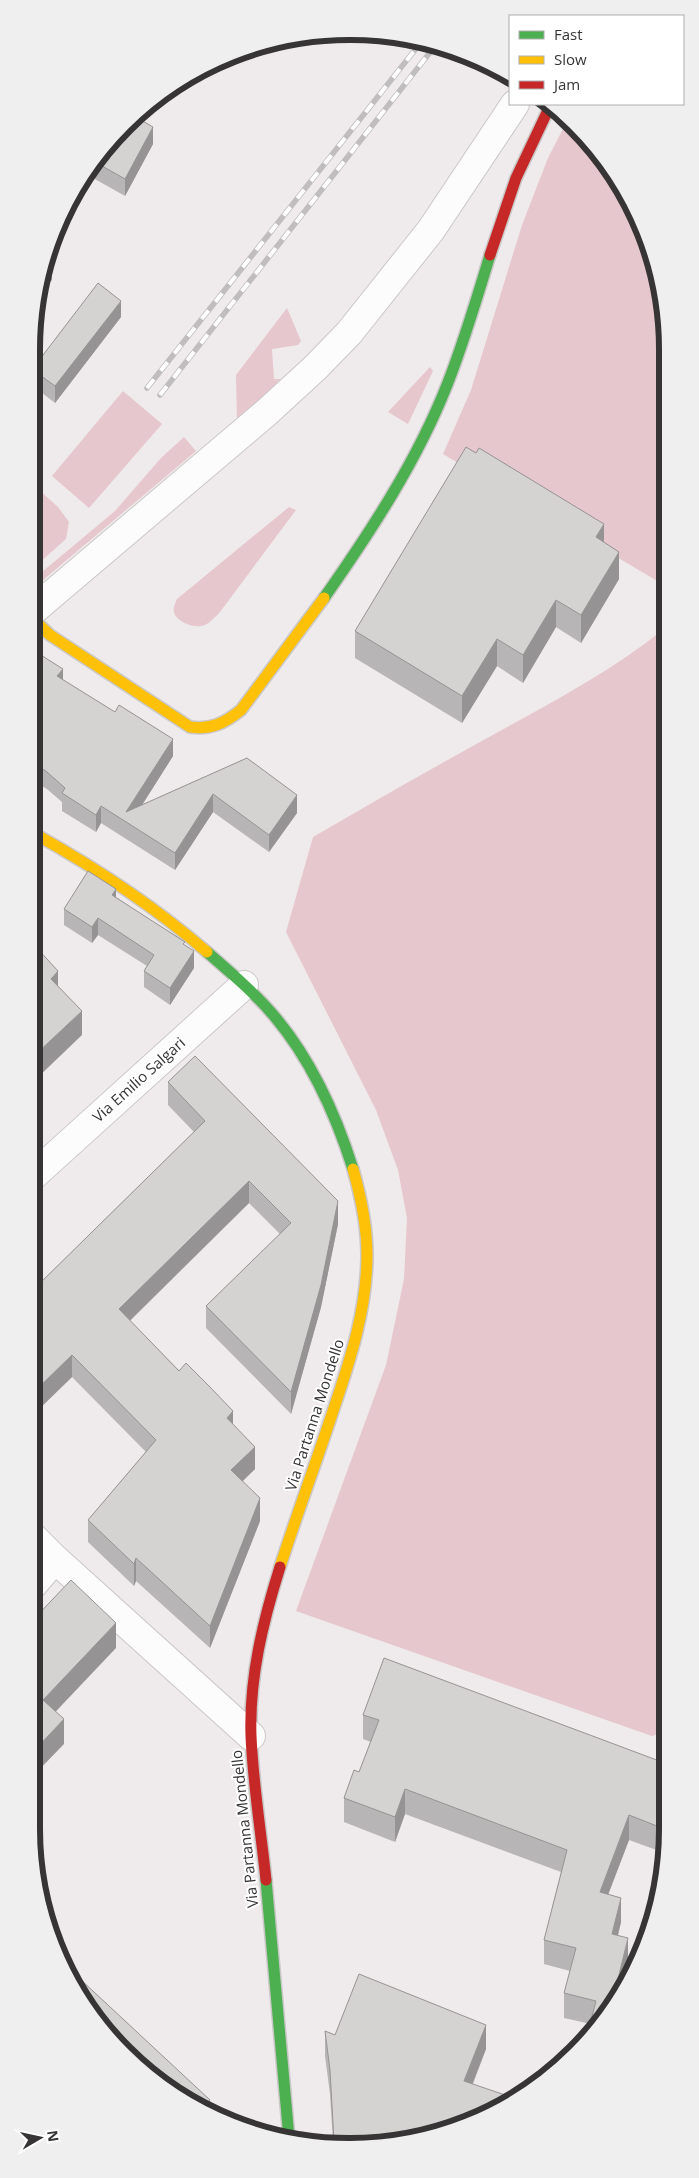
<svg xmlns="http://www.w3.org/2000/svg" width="699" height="2178" font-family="'Open Sans',sans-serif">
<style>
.green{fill:#e7c7ce}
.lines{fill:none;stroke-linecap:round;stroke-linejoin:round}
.street-casing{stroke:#cac7c7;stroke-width:30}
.fast-casing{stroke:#cac7c7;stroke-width:14}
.slow-casing{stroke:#cac7c7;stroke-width:14}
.jam-casing{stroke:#cac7c7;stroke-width:14}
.street{stroke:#fdfcfc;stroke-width:28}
.fast{stroke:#4caf50;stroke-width:11}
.slow{stroke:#ffc107;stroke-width:11}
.jam{stroke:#c62828;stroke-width:11}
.rail-casing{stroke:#bfbdbd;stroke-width:5.5}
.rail{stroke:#fff;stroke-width:4;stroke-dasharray:11;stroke-linecap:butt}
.wall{fill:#b7b5b5}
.shaded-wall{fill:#959393}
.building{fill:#d5d2d2;stroke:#959393}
.labels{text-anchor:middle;stroke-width:4;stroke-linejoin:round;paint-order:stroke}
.street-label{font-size:15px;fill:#363434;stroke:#fff}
.rim{fill:none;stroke:#363434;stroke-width:6}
</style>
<rect width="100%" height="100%" fill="#efeaeb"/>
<!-- green -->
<path class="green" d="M 568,119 L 575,125 L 635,208 L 665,308 L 664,585 L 443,454 L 471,390 L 522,225 L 548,158 Z
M 287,308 L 301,341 L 298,345 L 272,349 L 274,379 L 281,379 L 237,420 L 236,375 Z
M 430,367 L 433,371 L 408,424 L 388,412 Z
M 123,391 L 162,424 L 89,508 L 52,476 Z
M 184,437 L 196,451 L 36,586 L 36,577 L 115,511 L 161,458 Z
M 38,489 L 58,507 L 69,522 L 66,539 L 39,563 L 36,557 Z
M 289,507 L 296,510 L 220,612 C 216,616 210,623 205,625 C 195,629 180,623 175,615 C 172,609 175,604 177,599 Z
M 664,629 L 662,1733 L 652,1736 L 296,1611 L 386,1365 L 404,1279 L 407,1218 L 398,1170 L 376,1110 L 286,932 L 313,837 C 368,805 424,773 480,742 C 543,707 608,674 664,629 Z"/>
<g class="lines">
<!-- street casing -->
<g class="street-casing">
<path id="street" d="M 36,608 L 267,412 L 315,368 L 349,333 L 431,230 L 515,104
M 34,1175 L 244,985
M 32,1536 L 55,1559 L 251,1736
M 32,1586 L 55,1559"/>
</g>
<!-- fast casing -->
<g class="fast-casing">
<path id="fast" d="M 324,598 C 371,531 417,461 447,385 C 464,342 477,298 490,255
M 207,952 C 230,972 255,993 275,1017 C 312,1061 336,1115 353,1169
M 266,1880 L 289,2138"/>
</g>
<!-- slow casing -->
<g class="slow-casing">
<path id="slow" d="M 36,622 L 50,635 L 190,727 C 211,730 225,723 241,710 L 324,598
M 35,834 C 96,868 154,906 207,952
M 280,1567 C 297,1514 316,1463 333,1411 C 350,1361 367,1309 367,1255 C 367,1226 361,1197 353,1169"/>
</g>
<!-- jam casing -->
<g class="jam-casing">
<path id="jam" d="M 490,255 L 516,178 L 550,106
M 266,1880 C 261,1832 253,1784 251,1736 C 249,1678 263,1621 280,1567"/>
</g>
<!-- street -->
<use href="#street" class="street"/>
<!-- fast -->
<use href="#fast" class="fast"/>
<!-- slow -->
<use href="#slow" class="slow"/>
<!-- jam -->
<use href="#jam" class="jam"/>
<!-- rail casing -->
<g class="rail-casing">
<path id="rail" d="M 147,388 L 422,41
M 160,395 L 435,46"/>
</g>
<!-- rail -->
<use href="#rail" class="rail"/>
</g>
<!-- wall -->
<path class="wall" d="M 139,119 L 153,144 L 125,196 L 86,174 L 85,172 Z
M 121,317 L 55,403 L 37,389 L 37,363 Z
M 604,542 L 619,579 L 581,643 L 556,627 L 523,683 L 497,666 L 462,723 L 355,658 L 355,631 Z
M 36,652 L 63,680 L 173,756 L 142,805 L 247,758 L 297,813 L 269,852 L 213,812 L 175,870 L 101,823 L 96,832 L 62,811 L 62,802 L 47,789 L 35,782 Z
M 116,897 L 185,946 L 194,968 L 170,1005 L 144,987 L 144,971 L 147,966 L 98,935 L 92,943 L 64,925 L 64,909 Z
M 168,1082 L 338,1224 L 321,1307 L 291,1414 L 206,1328 L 206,1306 L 280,1234 L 249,1203 L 130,1321 L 233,1425 L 255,1469 L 243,1481 L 260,1521 L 210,1648 L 136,1581 L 134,1586 L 88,1542 L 88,1520 L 146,1452 L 72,1377 L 37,1411 L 33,1407 L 33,1290 L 194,1132 L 168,1105 Z
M 363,1715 L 662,1762 L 662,1852 L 629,1840 L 608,1894 L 621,1922 L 618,1936 L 628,1962 L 622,1986 L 614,2005 L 591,2030 L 591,2024 L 564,2018 L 564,1993 L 570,1971 L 544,1964 L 544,1940 L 561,1872 L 405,1814 L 395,1842 L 344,1822 L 344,1798 L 359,1772 L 371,1742 L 363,1739 Z
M 325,2031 L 335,2035 L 486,2049 L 473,2084 L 432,2136 L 333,2142 L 330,2094 L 325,2056 Z"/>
<!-- shaded-wall -->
<path class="shaded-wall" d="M 153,127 L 153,144 L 125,196 L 125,179 Z
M 85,172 L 86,172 L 86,174 L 81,183 Z
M 65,221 L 65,225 L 59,234 Z
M 52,263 L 52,280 L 37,295 L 37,287 L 44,271 Z
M 121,301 L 121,317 L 55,403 L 55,386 Z
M 604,524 L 604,551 L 596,537 Z
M 619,552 L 619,579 L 581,643 L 581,615 Z
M 556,600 L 556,627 L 523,683 L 523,655 Z
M 497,639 L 497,666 L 462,723 L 462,696 Z
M 63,669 L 63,687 L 57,676 Z
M 173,739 L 173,756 L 130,824 L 126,812 Z
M 213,794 L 213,812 L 175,870 L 175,853 Z
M 297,795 L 297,813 L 269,852 L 269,835 Z
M 101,806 L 101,823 L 96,832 L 96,815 Z
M 116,889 L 116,906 L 112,895 Z
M 98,918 L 98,935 L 92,943 L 92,927 Z
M 194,951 L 194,968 L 170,1005 L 170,988 Z
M 58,971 L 58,995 L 51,979 Z
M 82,1011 L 82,1035 L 34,1081 L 34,1056 Z
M 249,1181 L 249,1203 L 119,1331 L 119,1309 Z
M 338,1201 L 338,1224 L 321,1307 L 291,1414 L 291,1392 Z
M 72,1355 L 72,1377 L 37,1411 L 37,1389 Z
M 233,1411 L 233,1433 L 227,1418 Z
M 255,1447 L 255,1469 L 231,1492 L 231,1470 Z
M 260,1498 L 260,1521 L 210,1648 L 210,1626 Z
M 136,1558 L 136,1581 L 134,1586 L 134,1564 Z
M 116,1623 L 116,1648 L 43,1725 L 43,1700 Z
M 64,1719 L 64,1744 L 31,1778 L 32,1753 Z
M 405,1789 L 405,1814 L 395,1842 L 395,1817 Z
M 629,1815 L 629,1840 L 600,1916 L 600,1892 Z
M 621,1898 L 621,1922 L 612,1958 L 612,1934 Z
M 628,1938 L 628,1962 L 622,1986 L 616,2001 L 616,1987 Z
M 486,2025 L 486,2049 L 464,2105 L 464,2081 Z
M 210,2100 L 210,2114 L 202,2109 Z"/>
<!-- building -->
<path class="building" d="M 139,119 L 153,127 L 125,179 L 95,162 Z
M 48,262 L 52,263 L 44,271 Z
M 98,283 L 121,301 L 55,386 L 37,373 L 37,363 Z
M 466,447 L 476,453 L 479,448 L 604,524 L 596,537 L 619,552 L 581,615 L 556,600 L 523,655 L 497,639 L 462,696 L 355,631 Z
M 36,652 L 63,669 L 57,676 L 115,712 L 119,705 L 173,739 L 126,812 L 247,758 L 297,795 L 269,835 L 213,794 L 175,853 L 101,806 L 96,815 L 62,793 L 65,788 L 47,772 L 36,764 Z
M 88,871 L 116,889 L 112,895 L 185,942 L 183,944 L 194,951 L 170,988 L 144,971 L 154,955 L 98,918 L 92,927 L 64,909 Z
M 35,946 L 58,971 L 51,979 L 82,1011 L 34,1056 Z
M 195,1056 L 338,1201 L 321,1285 L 291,1392 L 206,1306 L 291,1223 L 249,1181 L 119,1309 L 179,1371 L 186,1363 L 209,1386 L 233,1411 L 227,1418 L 255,1447 L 231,1470 L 260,1498 L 210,1626 L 136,1558 L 134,1564 L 88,1520 L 156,1440 L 72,1355 L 37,1389 L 33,1385 L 33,1290 L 205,1121 L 168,1082 Z
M 71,1580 L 116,1623 L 43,1700 L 64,1719 L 32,1753 L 32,1621 Z
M 384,1658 L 662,1762 L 662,1828 L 629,1815 L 600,1892 L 621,1898 L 612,1934 L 628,1938 L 616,1987 L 621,1989 L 614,2005 L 599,2022 L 591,2020 L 596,2001 L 564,1993 L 576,1948 L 544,1940 L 567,1850 L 405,1789 L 395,1817 L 344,1798 L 354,1770 L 359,1772 L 379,1720 L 363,1715 Z
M 65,1965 L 210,2100 L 202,2109 L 110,2039 Z
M 359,1974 L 486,2025 L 464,2081 L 511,2097 L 432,2136 L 334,2142 L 330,2070 L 325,2031 L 335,2035 Z"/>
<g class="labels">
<!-- street labels -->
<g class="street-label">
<text transform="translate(139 1080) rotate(-42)" y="5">Via Emilio Salgari</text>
<text transform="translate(315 1415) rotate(-72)" y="5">Via Partanna Mondello</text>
<text transform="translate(245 1829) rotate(-96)" y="5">Via Partanna Mondello</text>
</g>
</g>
<!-- crop -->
<path d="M0 0H699V2178H0ZM349 40H350A309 309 0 0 1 659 349V1829A309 309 0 0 1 350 2138H349A309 309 0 0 1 40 1829V349A309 309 0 0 1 349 40Z" fill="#efefef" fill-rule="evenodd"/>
<path class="rim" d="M349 40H350A309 309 0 0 1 659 349V1829A309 309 0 0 1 350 2138H349A309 309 0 0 1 40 1829V349A309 309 0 0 1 349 40Z"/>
<!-- legend -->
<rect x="509" y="15" width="175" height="90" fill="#ffffff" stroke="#afaeae"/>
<rect x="519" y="31" width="25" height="8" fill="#4caf50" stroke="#afaeae"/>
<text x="554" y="40" font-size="15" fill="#363434">Fast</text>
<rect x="519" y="56" width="25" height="8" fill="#ffc107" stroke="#afaeae"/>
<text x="554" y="65" font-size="15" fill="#363434">Slow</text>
<rect x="519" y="81" width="25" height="8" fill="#c62828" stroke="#afaeae"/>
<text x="554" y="90" font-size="15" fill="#363434">Jam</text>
<!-- north arrow -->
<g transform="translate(40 2138) rotate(81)" stroke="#ffffff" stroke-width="4" paint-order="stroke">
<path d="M0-4L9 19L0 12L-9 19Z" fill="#363434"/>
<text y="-8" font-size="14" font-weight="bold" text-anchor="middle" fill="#363434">N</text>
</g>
</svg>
